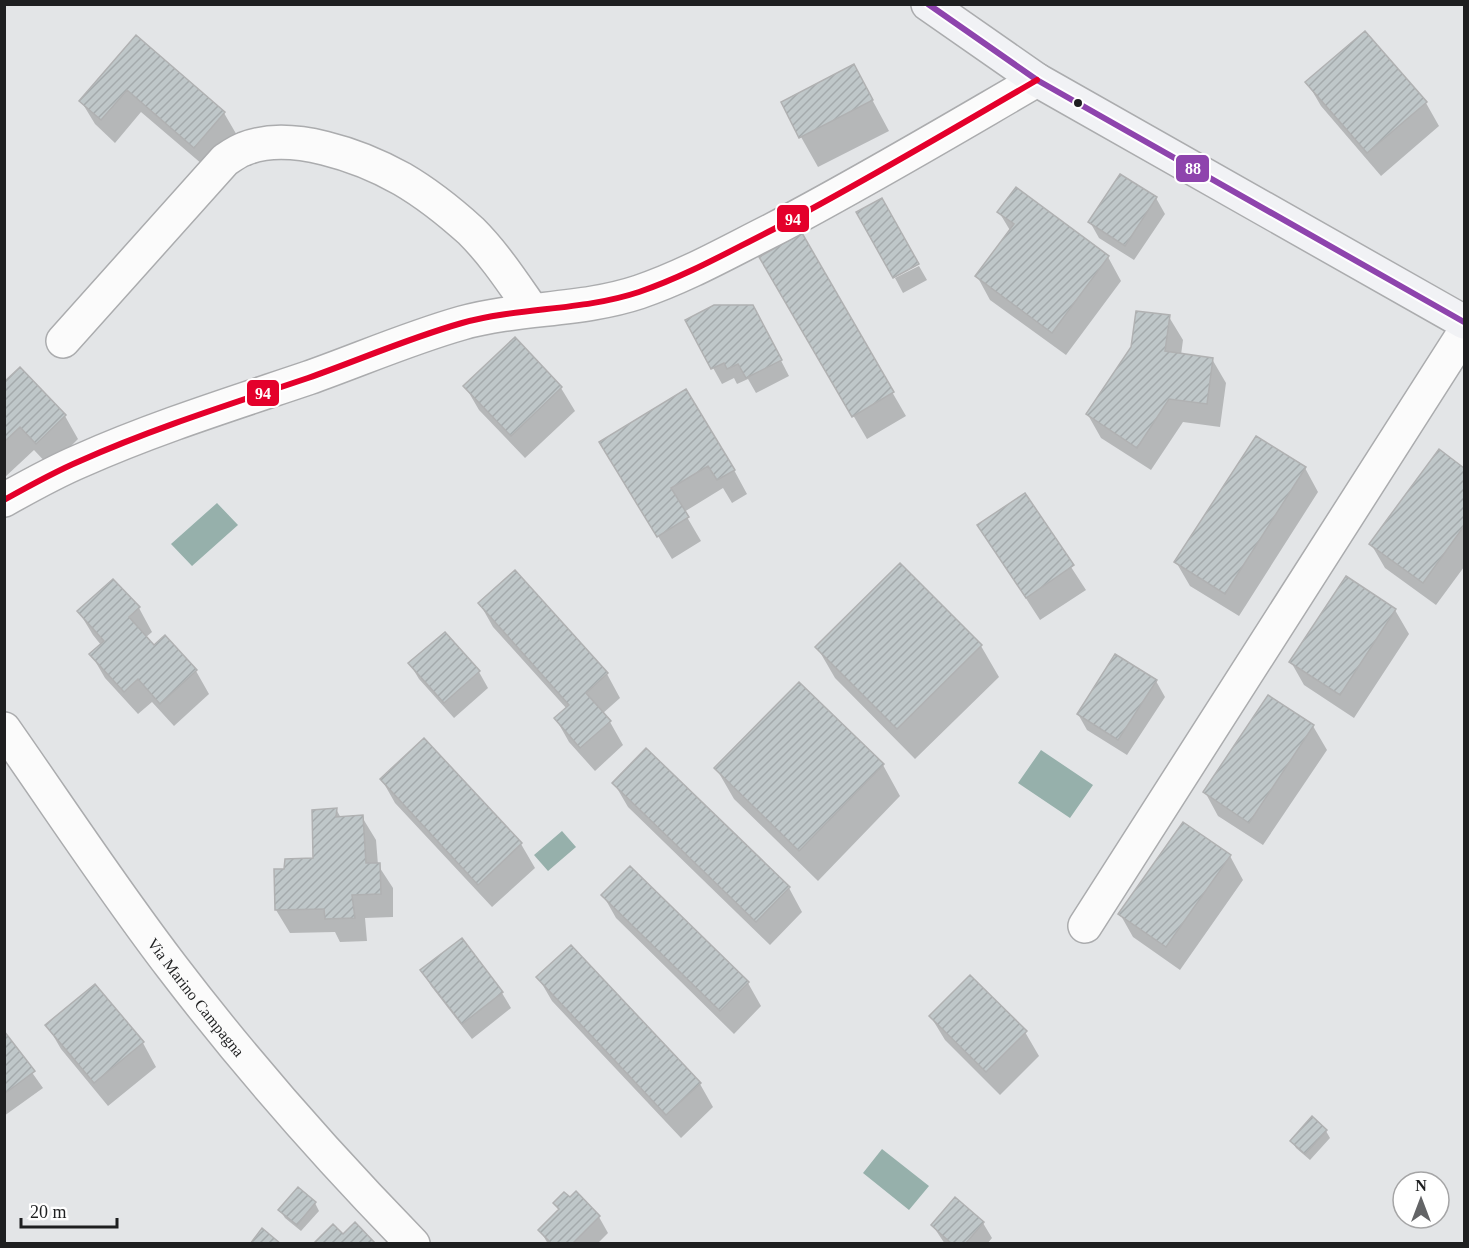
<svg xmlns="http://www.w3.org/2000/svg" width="1469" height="1248" font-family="Georgia,serif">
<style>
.water{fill:#96b0ab}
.shadow{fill:#0003}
.building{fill:url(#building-hatch);stroke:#b0b1b2;stroke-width:1.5}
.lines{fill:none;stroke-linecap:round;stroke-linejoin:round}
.minor-casing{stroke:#abacae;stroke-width:36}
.secondary-casing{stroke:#abacae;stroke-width:36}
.minor{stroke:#fbfbfb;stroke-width:33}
.secondary{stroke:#f1f2f5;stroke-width:33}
.bus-1-casing{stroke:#fff;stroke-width:10}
.bus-2-casing{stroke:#fff;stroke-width:10}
.bus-1{stroke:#8e44ad;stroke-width:6}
.bus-2{stroke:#e4002b;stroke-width:6}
.bus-dot{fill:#1e1f20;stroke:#fff;stroke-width:2}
.labels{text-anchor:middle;stroke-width:5;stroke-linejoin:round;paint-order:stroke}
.street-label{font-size:16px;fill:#1e1f20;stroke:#fff}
.line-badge{stroke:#fff;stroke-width:2}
.badge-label{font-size:16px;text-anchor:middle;font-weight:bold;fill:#fff}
</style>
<defs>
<pattern id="building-hatch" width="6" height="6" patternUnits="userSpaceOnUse" patternTransform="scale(1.5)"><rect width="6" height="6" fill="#bfc7c9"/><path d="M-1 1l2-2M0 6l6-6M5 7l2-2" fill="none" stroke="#a4aaac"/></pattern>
</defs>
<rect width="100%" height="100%" fill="#e3e5e7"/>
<!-- water -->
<path class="water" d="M 217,503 L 238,525 L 192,566 L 171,544 Z
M 1041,750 L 1093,785 L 1070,818 L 1018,783 Z
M 562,831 L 576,847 L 548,871 L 534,855 Z
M 882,1149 L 929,1186 L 909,1210 L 863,1173 Z"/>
<!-- shadow -->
<path class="shadow" d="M 136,37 L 224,113 L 238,137 L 209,170 L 141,112 L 115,143 L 95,124 L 81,101 Z
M 854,66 L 889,131 L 818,167 L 801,137 Z
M 1307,82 L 1426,103 L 1439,126 L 1381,176 L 1321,106 Z
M 1156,198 L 1165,214 L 1134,260 L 1099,238 L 1090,222 Z
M 999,212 L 1108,257 L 1121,281 L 1066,355 L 990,300 L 977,276 L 1011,232 Z
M 801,235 L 906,416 L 867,439 L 761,258 Z
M 919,266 L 927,280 L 903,293 L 895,278 Z
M 1169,317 L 1183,340 L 1181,355 L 1212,359 L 1226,383 L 1220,427 L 1183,422 L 1151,470 L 1101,438 L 1088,415 Z
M 687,321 L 761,322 L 789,376 L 756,393 L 748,379 L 737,384 L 734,378 L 722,384 Z
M 4,384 L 65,416 L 78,439 L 50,467 L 34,450 L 4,478 Z
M 465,386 L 561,388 L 575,411 L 525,458 L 479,410 Z
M 601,443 L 734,470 L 747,494 L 732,503 L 723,488 L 684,512 L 701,541 L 672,559 Z
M 1440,452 L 1464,470 L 1464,567 L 1436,605 L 1385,568 L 1371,544 Z
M 1305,468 L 1318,492 L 1239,616 L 1190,586 L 1176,562 Z
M 1024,495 L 1086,590 L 1040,620 L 979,526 Z
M 900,565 L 981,646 L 999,677 L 915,759 L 835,678 L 817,647 Z
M 515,572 L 607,674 L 620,698 L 602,714 L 610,722 L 623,745 L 595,771 L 569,742 L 556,719 L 567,709 L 493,627 L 480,604 Z
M 1346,578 L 1395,610 L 1409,634 L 1354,718 L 1304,685 L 1291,662 Z
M 139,608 L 152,632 L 145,638 L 154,647 L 196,671 L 209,694 L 174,726 L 152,702 L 138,714 L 105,678 L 91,654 L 101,645 L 93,635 L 79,612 Z
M 410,664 L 479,672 L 488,688 L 454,718 L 419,679 Z
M 1156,681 L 1165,697 L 1127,755 L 1087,730 L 1078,714 Z
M 799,684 L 883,765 L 900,796 L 818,881 L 734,799 L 716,768 Z
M 1269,697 L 1313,726 L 1327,750 L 1263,845 L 1218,816 L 1205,792 Z
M 424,740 L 521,844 L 535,868 L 492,907 L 395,803 L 382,780 Z
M 614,783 L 789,888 L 802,912 L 770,945 L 628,807 Z
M 336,809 L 341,818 L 362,817 L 376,840 L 378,865 L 393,888 L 393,917 L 365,918 L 367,941 L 340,942 L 335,932 L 290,933 L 276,910 L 286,870 L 315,860 Z
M 1230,856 L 1243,880 L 1180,970 L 1133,937 L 1120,914 Z
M 603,895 L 748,983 L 761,1006 L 734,1034 L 616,918 Z
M 462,940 L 502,993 L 511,1008 L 472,1039 L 431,986 L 422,970 Z
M 538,977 L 700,1084 L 713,1107 L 681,1138 L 552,1001 Z
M 931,1017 L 1025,1032 L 1039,1056 L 1000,1095 L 945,1040 Z
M 47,1025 L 143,1043 L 156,1067 L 108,1106 L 61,1049 Z
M 4,1033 L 43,1088 L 4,1116 Z
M 1326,1131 L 1330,1138 L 1310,1160 L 1296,1148 L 1292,1141 Z
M 315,1203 L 319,1211 L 301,1231 L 285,1218 L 280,1210 Z
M 555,1203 L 599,1217 L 608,1233 L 597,1244 L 548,1244 L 540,1230 L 559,1211 Z
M 983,1223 L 992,1238 L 987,1244 L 945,1244 L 933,1226 Z"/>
<!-- building -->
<path class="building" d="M 1365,31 L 1427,102 L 1367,153 L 1305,82 Z
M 136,35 L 225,112 L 194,148 L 127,90 L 101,120 L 79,101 Z
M 854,64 L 873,100 L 799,138 L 781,102 Z
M 1120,174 L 1157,197 L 1125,246 L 1088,222 Z
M 1016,187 L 1109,256 L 1052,333 L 975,276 L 1014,224 L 997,212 Z
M 882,198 L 919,264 L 893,278 L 856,212 Z
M 802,233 L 894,392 L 852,417 L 759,257 Z
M 714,305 L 753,305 L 782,360 L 746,378 L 738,364 L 727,369 L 724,363 L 711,369 L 685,320 Z
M 1136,311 L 1170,315 L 1165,351 L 1213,358 L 1207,404 L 1169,399 L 1137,448 L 1086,414 L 1131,347 Z
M 515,337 L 562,387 L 511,436 L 463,386 Z
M 20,367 L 66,415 L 36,444 L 20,427 L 4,442 L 4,382 Z
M 686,389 L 735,470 L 717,480 L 708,466 L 671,488 L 689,517 L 657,537 L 599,442 Z
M 1256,436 L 1306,467 L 1225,594 L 1174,562 Z
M 1439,449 L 1464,468 L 1464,526 L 1423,583 L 1369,544 Z
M 1025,493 L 1074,565 L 1026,598 L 977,525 Z
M 900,563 L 982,645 L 897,729 L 815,647 Z
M 515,570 L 608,673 L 586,693 L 611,721 L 580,748 L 554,718 L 569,705 L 478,603 Z
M 1346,576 L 1396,609 L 1340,695 L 1289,662 Z
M 113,579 L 140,607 L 129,617 L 154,645 L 165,635 L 197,670 L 160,704 L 138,679 L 124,692 L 89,654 L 104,641 L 77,611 Z
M 445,632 L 480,671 L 444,703 L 408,663 Z
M 1115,654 L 1157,680 L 1118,740 L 1077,714 Z
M 799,682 L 884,764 L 799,851 L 714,768 Z
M 1268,695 L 1314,725 L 1249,823 L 1203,792 Z
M 424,738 L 522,843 L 478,885 L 380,779 Z
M 646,748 L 790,887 L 756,922 L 612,783 Z
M 337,808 L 336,817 L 363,815 L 366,863 L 380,863 L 381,894 L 352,895 L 355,918 L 325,919 L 324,909 L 275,910 L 274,869 L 284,869 L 285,859 L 313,858 L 312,810 Z
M 1183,822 L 1231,855 L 1166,947 L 1118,914 Z
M 630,866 L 749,982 L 720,1011 L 601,895 Z
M 462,938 L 503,992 L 462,1024 L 420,970 Z
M 571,945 L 701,1083 L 666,1115 L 536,977 Z
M 970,975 L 1027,1031 L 986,1072 L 929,1016 Z
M 95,984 L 144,1042 L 94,1083 L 45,1025 Z
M 4,1031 L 35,1071 L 4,1094 Z
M 1312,1116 L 1327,1130 L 1305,1154 L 1290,1141 Z
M 298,1187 L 316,1202 L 297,1225 L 278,1210 Z
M 576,1191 L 600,1216 L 572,1244 L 552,1244 L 538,1230 L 559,1209 L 553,1203 L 564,1192 L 570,1197 Z
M 955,1197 L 984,1222 L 965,1244 L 952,1244 L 931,1225 Z
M 355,1222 L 376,1244 L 313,1244 L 333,1224 L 343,1234 Z
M 262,1228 L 281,1244 L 250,1244 Z"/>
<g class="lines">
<!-- minor casing -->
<g class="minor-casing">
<g id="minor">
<path d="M 63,341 L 225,160 C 231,156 238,151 244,149 C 290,130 361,156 402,179 C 426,193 450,212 471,231 C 495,255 513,283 532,310"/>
<path d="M 4,500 C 29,486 54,472 80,461 C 154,428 231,404 308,378 C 359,360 409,338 462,323 C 520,307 582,311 639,292 C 686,276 728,252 772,230 C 862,183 949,131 1037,80"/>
<path id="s1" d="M 4,729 C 60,809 113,890 172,967 C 246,1064 327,1156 413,1244"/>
<path d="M 1085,926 L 1464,333"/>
</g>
</g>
<!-- secondary casing -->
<g class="secondary-casing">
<path id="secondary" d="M 928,4 L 1037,80 L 1464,322"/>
</g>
<!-- minor -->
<use href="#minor" class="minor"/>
<!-- secondary -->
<use href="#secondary" class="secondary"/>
<!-- bus-1 casing -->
<g class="bus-1-casing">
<path id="bus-1" d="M 928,4 L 1037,80 L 1464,322"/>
</g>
<!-- bus-2 casing -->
<g class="bus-2-casing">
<path id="bus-2" d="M 4,500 C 29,486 54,472 80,461 C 154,428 231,404 308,378 C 359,360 409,338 462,323 C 520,307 582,311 639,292 C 686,276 728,252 772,230 C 862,183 949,131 1037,80"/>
</g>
<!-- bus-1 -->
<use href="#bus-1" class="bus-1"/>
<!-- bus-2 -->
<use href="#bus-2" class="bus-2"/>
</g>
<!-- markers -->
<circle class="bus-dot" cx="1078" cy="103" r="5"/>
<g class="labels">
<!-- street labels -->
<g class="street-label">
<text dy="6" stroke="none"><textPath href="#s1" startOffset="330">Via Marino Campagna</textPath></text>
</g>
</g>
<g class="line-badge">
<rect x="1175" y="154" width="35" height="29" rx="6" fill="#8e44ad"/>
<rect x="776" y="204" width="34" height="29" rx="6" fill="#e4002b"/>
<rect x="246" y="379" width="34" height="28" rx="6" fill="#e4002b"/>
</g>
<g class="badge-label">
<text x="1193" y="174">88</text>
<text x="793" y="225">94</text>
<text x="263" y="399">94</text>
</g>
<!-- border -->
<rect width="1469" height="1248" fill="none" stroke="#1e1f20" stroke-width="12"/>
<!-- north arrow -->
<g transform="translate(1421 1200)"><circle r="28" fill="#ffffff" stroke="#a5a5a6" stroke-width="1.5"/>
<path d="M0-4.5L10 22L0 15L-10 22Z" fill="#636466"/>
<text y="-9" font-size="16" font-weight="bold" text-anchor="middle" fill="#1e1f20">N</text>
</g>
<!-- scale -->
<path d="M21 1218v9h96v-9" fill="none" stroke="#1e1f20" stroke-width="3"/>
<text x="30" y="1218" font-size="18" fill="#1e1f20" stroke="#ffffff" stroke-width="4.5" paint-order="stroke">20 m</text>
</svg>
